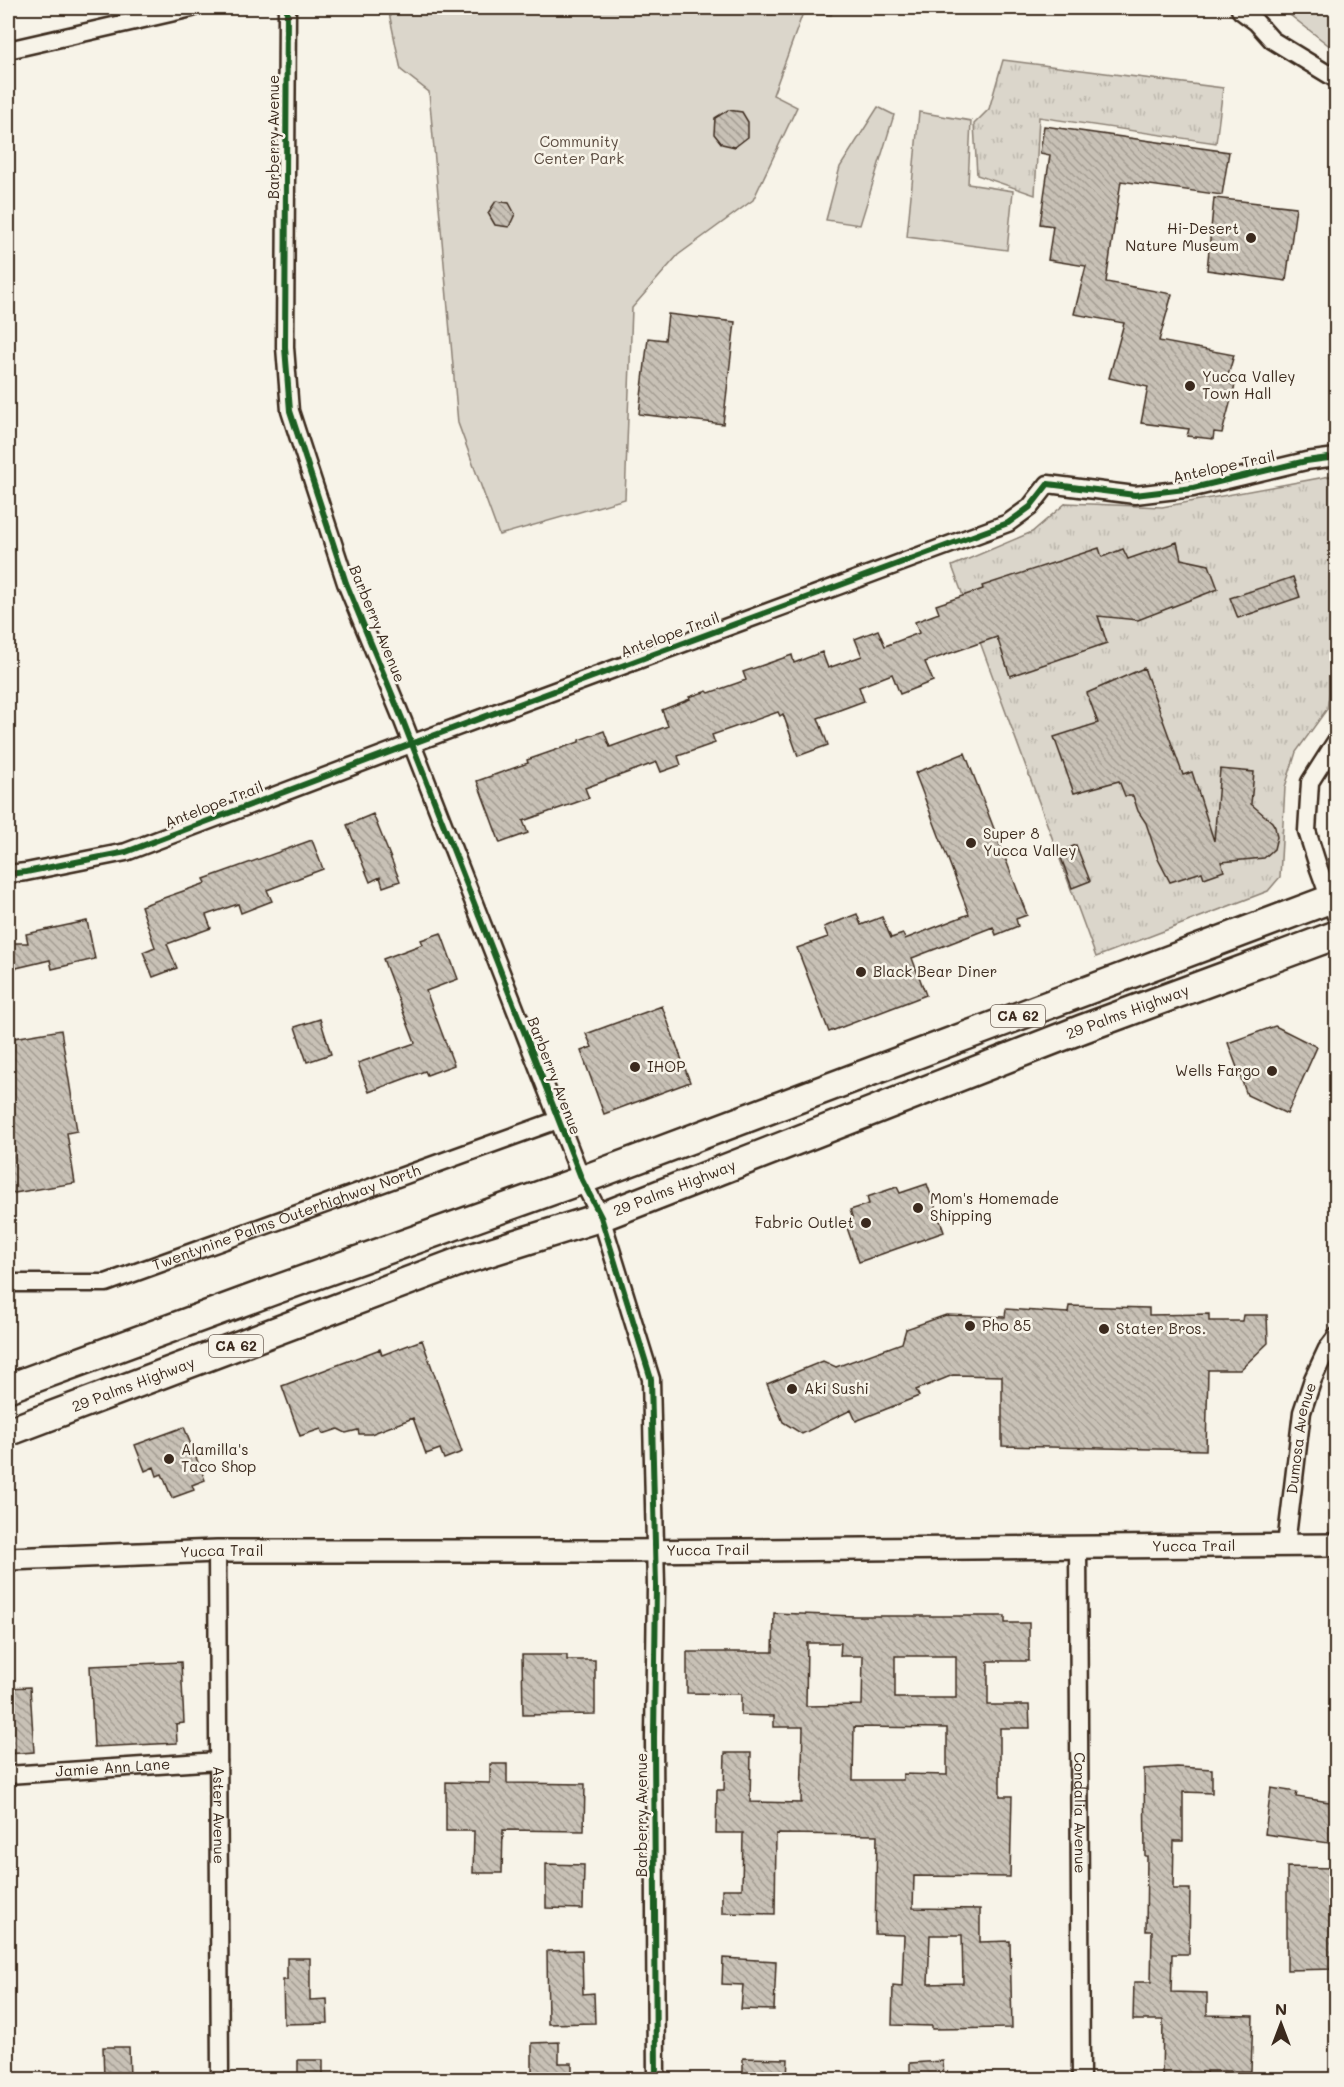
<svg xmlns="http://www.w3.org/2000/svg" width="1344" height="2087" font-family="Mali,sans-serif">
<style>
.grass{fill:url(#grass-tufts);stroke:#8b8074;stroke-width:1.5}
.green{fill:#dbd6cb;stroke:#8b8074;stroke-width:1.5}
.building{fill:url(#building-back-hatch);stroke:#3b2a1e;stroke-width:1.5;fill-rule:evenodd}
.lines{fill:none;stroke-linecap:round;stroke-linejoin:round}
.minor-casing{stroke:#3b2a1e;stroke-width:21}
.tertiary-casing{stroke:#3b2a1e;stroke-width:26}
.primary-casing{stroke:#3b2a1e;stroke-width:32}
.minor{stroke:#f7f3e8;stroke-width:16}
.tertiary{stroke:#f7f3e8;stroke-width:21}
.primary{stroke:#f7f3e8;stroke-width:27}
.cycleway-casing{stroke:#f7f3e8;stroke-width:10}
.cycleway{stroke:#1b5e20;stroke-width:6}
.poi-dot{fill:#3b2a1e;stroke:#f7f3e8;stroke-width:2}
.labels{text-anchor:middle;stroke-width:5;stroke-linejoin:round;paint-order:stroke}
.shield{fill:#f7f3e8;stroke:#73665b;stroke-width:1.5}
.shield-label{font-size:14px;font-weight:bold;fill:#3b2a1e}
.street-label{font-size:15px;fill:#3b2a1e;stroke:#f7f3e8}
.park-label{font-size:15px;fill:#5b4c41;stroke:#f7f3e8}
.poi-label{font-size:15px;fill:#3b2a1e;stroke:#f7f3e8;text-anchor:start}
</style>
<defs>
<pattern id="grass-tufts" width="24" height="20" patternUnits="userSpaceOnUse" patternTransform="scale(1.5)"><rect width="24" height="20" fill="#dbd6cb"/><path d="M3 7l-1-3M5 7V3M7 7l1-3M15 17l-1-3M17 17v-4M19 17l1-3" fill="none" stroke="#bdb8ae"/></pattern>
<pattern id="building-back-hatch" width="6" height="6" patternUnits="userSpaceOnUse" patternTransform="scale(1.5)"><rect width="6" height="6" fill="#c8c1b6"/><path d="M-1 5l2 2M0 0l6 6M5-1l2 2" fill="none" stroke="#a49d93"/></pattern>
</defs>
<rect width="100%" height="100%" fill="#f7f3e8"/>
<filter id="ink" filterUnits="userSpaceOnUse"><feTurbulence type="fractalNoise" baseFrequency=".0167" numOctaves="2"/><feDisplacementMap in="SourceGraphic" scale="12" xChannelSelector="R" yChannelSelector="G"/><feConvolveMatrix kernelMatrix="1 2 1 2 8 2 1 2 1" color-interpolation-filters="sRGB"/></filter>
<g filter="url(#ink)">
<!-- grass -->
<path class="grass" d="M 1003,60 L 1223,88 L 1216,143 L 1039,117 L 1035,195 L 977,175 L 974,124 L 989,109 Z
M 1336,475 L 1336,654 L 1327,709 L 1296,752 L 1285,787 L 1280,877 L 1268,891 L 1096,957 L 952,566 L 1032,532 L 1066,503 L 1162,507 Z"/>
<!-- green -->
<path class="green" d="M 388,8 L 835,8 L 831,15 L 804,10 L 773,95 L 797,107 L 753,200 L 678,255 L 632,308 L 625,499 L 499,535 L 458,423 L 429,92 L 401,70 Z
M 1281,8 L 1336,8 L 1336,51 Z
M 878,107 L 894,115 L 860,225 L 826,220 L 840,167 Z
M 919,112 L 971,121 L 968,184 L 1013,191 L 1007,250 L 907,237 Z"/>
<!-- building -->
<path class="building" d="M 728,110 L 742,112 L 748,122 L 748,137 L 735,147 L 722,144 L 714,134 L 715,118 Z
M 1044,126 L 1229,152 L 1222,195 L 1121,181 L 1106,282 L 1172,294 L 1159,341 L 1234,355 L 1226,382 L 1235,385 L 1222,433 L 1214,432 L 1213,439 L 1187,436 L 1189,429 L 1141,423 L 1148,387 L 1109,378 L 1124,323 L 1074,314 L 1086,266 L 1048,260 L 1053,226 L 1040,224 L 1050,155 L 1040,153 Z
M 1214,198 L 1296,207 L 1286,281 L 1207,270 Z
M 496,201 L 509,203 L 515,214 L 509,227 L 495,225 L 488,213 Z
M 668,314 L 735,322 L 723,424 L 639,414 L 648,338 L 665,340 Z
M 1177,542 L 1181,559 L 1209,565 L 1218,589 L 1138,620 L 1098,616 L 1107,643 L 1010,676 L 997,637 L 925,662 L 933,681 L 900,694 L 892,674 L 859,687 L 864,701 L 818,718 L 828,745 L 798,756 L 783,714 L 780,716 L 778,712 L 712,735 L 715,743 L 678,756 L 681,765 L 661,772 L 657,762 L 585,788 L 589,798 L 523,821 L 528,833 L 500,843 L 477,781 L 528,763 L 527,760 L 579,742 L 579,740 L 604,731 L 610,747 L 668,726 L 662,710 L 690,699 L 689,697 L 707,691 L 709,693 L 746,680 L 743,672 L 792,655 L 794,663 L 822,652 L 828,668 L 862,656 L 855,639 L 878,630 L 885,646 L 919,633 L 915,622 L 939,613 L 936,605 L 983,589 L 982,586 L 1099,548 L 1102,557 L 1123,549 L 1128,559 Z
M 1293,577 L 1300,597 L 1238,618 L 1230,598 Z
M 1144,668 L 1183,775 L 1192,772 L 1214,841 L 1220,769 L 1254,772 L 1251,804 L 1272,822 L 1275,827 L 1277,837 L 1274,849 L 1264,858 L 1221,862 L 1224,871 L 1204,878 L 1202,872 L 1170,882 L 1158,859 L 1146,823 L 1138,811 L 1133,796 L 1125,796 L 1119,781 L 1074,793 L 1054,737 L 1098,723 L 1087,693 Z
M 965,753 L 1027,915 L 1016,919 L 1018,926 L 996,935 L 993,927 L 912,958 L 926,995 L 829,1032 L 797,948 L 828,937 L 824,927 L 857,914 L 861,925 L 882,917 L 891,938 L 903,934 L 905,939 L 969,914 L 915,773 Z
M 373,814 L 400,881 L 383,887 L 380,877 L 370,882 L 347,825 Z
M 312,840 L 323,869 L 267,890 L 272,901 L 241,913 L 238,904 L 206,915 L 211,928 L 167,944 L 177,968 L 153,977 L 143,952 L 155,947 L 141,906 L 206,883 L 204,879 Z
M 1076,845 L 1090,881 L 1072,888 L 1059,852 Z
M 87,921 L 95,959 L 52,969 L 50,960 L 8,970 L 8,943 L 28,943 L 26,934 Z
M 441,933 L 458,979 L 426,991 L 454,1065 L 427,1075 L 425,1071 L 369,1092 L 358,1063 L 415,1043 L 383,959 L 423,944 L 421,940 Z
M 662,1006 L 690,1082 L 604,1114 L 581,1051 L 592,1047 L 586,1034 Z
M 320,1019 L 331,1054 L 307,1062 L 295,1027 Z
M 1275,1026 L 1317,1047 L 1287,1114 L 1247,1095 L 1228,1043 Z
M 61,1030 L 77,1131 L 67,1133 L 75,1183 L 8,1194 L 8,1039 Z
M 927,1184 L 944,1232 L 859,1262 L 845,1222 L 853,1219 L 850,1210 L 869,1204 L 867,1197 L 897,1187 L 900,1193 Z
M 1069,1306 L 1149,1308 L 1149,1315 L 1209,1314 L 1209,1321 L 1242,1321 L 1243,1315 L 1267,1315 L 1268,1343 L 1240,1370 L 1208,1370 L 1206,1450 L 1002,1446 L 1002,1376 L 953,1375 L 916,1390 L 919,1396 L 856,1421 L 851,1410 L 802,1434 L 783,1422 L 767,1384 L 823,1361 L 836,1367 L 902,1343 L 906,1329 L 946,1315 L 1005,1317 L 1006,1309 L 1068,1313 Z
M 422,1340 L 462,1452 L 444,1459 L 440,1449 L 426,1454 L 413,1418 L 371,1434 L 359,1434 L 358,1430 L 346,1433 L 338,1429 L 323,1434 L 321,1429 L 300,1436 L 282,1386 L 380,1349 L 382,1355 Z
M 184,1427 L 205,1480 L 192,1485 L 194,1490 L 172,1498 L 162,1474 L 157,1476 L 154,1467 L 145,1471 L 135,1445 Z
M 774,1613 L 855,1616 L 1005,1616 L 1005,1623 L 1029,1623 L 1029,1661 L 988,1661 L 988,1705 L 1029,1705 L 1030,1728 L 1000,1728 L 1000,1796 L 1012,1796 L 1010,1877 L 914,1876 L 913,1908 L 980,1909 L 980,1942 L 1010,1941 L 1012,2028 L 932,2029 L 932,2026 L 892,2025 L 893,1986 L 902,1987 L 904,1935 L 875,1934 L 877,1835 L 776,1834 L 775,1914 L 722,1913 L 722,1889 L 742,1889 L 743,1833 L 716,1833 L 717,1790 L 724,1790 L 725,1753 L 751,1753 L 750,1802 L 801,1803 L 803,1727 L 774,1727 L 774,1716 L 741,1715 L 741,1694 L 687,1693 L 687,1652 L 773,1652 ZM 807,1643 L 841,1643 L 840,1656 L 863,1656 L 862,1705 L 806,1706 ZM 895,1656 L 956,1656 L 956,1698 L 895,1698 ZM 854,1727 L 947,1728 L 947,1775 L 903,1774 L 903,1780 L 853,1780 ZM 930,1935 L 962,1935 L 963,1983 L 928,1984 Z
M 522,1655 L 567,1655 L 567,1660 L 595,1660 L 595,1714 L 523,1715 Z
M 181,1662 L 184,1723 L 176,1724 L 177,1743 L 94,1747 L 90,1666 Z
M 30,1687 L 34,1752 L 8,1754 L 8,1688 Z
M 490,1764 L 507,1764 L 507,1783 L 585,1784 L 584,1831 L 503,1830 L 502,1873 L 473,1873 L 474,1831 L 446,1831 L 446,1782 L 490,1783 Z
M 1177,1767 L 1212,1769 L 1212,1793 L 1183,1792 L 1183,1841 L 1174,1841 L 1173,1889 L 1190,1889 L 1189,1954 L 1172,1954 L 1171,1992 L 1207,1993 L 1207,2015 L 1253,2016 L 1251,2071 L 1206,2071 L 1206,2079 L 1162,2079 L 1163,2020 L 1133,2020 L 1134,1982 L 1151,1982 L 1152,1931 L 1146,1931 L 1147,1856 L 1145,1856 L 1144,1769 Z
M 1271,1788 L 1297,1792 L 1296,1797 L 1336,1803 L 1336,1844 L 1265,1834 Z
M 546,1864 L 584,1865 L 583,1909 L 546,1908 Z
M 1287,1867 L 1336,1868 L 1336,1969 L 1287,1970 Z
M 582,1950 L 583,1994 L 594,1993 L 595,2023 L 548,2024 L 547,1951 Z
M 287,1958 L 310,1958 L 310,2000 L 327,1999 L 328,2023 L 284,2024 L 283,1980 L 287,1980 Z
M 723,1958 L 776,1961 L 774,2010 L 741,2009 L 743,1985 L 722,1984 Z
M 559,2042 L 559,2063 L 572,2063 L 572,2079 L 532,2079 L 532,2043 Z
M 103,2047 L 129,2047 L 130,2079 L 104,2079 Z
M 743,2058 L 788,2059 L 787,2079 L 743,2079 Z
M 298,2060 L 323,2060 L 323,2079 L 298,2079 Z
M 943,2061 L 944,2079 L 910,2079 L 910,2063 Z"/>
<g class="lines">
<!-- minor casing -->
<g class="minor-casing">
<g id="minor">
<path d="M 287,8 L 285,347 L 290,411 L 346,583 L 403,721 L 582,1180 L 601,1217 L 651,1379 L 656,1586 L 654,1737 L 656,2080"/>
<path d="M 1240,10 L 1256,22 L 1272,40 L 1336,79"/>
<path d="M 8,50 L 192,8"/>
<path d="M 1336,741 L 1310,782 L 1307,831 L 1319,869 L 1336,916"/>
<path d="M 8,874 L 26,872 L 126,852 L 411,744 L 1008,523 L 1030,507 L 1048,484 L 1135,495 L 1193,488 L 1306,461 L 1336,457"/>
<path id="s1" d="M 8,1283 L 106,1283 L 558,1120"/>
<path id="s2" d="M 1286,1545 L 1302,1412 L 1313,1379 L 1327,1349 L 1336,1337"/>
<path id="s3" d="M 1078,1546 L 1081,2080"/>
<path id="s4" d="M 217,1551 L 220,2080"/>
<path id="s5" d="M 8,1775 L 218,1761"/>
</g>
</g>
<!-- tertiary casing -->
<g class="tertiary-casing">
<g id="tertiary">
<path id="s6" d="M 8,1559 L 217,1551 L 624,1551 L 1336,1545"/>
</g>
</g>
<!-- primary casing -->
<g class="primary-casing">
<g id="primary">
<path d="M 8,1388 L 275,1290 L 582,1180 L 1336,897"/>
<path id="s7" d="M 8,1432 L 464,1260 L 601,1217 L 1082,1029 L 1336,935"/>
</g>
</g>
<!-- minor -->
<use href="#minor" class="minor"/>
<!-- tertiary -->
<use href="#tertiary" class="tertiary"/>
<!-- primary -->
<use href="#primary" class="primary"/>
<!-- cycleway casing -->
<g class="cycleway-casing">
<path id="cycleway" d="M 287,8 L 285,347 L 290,411 L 346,583 L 403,721 L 582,1180 L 601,1217 L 651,1379 L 656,1586 L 654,1737 L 656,2080
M 8,874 L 26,872 L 126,852 L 411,744 L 1008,523 L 1030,507 L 1048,484 L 1135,495 L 1193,488 L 1306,461 L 1336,457"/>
</g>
<!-- cycleway -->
<use href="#cycleway" class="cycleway"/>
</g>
</g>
<!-- markers -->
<g class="poi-dot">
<circle cx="1251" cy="238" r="6"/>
<circle cx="1190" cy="386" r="6"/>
<circle cx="971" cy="843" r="6"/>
<circle cx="861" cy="972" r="6"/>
<circle cx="635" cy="1067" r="6"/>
<circle cx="1272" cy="1071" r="6"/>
<circle cx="918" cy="1208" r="6"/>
<circle cx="866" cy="1223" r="6"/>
<circle cx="970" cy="1326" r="6"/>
<circle cx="1104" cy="1329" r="6"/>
<circle cx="792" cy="1389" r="6"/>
<circle cx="169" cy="1459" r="6"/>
</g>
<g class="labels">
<!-- shield labels -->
<g class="shield">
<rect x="991" y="1005" width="54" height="22" rx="4.5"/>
<rect x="209" y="1335" width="54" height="22" rx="4.5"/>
</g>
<g class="shield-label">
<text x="1018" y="1021">CA 62</text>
<text x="236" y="1351">CA 62</text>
</g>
<!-- street labels -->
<g class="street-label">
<text transform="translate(274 137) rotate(-90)" y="5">Barberry Avenue</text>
<text transform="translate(1224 467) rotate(-12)" y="5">Antelope Trail</text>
<text transform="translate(377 624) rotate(68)" y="5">Barberry Avenue</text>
<text transform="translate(670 635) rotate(-20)" y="5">Antelope Trail</text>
<text transform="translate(214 805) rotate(-21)" y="5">Antelope Trail</text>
<text dy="5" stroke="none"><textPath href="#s7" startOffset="1196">29 Palms Highway</textPath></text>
<text transform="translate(554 1076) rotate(69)" y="5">Barberry Avenue</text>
<text dy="5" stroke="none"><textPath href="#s7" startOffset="710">29 Palms Highway</textPath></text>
<text dy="5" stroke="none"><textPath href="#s1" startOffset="290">Twentynine Palms Outerhighway North</textPath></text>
<text dy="5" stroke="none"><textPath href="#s7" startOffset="134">29 Palms Highway</textPath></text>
<text dy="5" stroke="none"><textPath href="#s2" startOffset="108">Dumosa Avenue</textPath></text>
<text dy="5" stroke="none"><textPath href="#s6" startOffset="1186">Yucca Trail</textPath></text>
<text dy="5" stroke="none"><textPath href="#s6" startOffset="700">Yucca Trail</textPath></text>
<text dy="5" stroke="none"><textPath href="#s6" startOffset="214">Yucca Trail</textPath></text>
<text dy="5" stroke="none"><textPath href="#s5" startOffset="105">Jamie Ann Lane</textPath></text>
<text dy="5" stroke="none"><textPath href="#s3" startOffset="267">Condalia Avenue</textPath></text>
<text dy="5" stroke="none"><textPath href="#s4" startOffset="264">Aster Avenue</textPath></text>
<text transform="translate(642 1815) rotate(-90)" y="5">Barberry Avenue</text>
</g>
<!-- park labels -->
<g class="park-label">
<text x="579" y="147">Community<tspan x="579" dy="17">Center Park</tspan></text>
</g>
<!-- poi labels -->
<g class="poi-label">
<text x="1239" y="234" text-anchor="end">Hi-Desert<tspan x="1239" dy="17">Nature Museum</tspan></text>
<text x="1202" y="382">Yucca Valley<tspan x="1202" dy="17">Town Hall</tspan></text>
<text x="983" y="839">Super 8<tspan x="983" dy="17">Yucca Valley</tspan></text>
<text x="873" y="977">Black Bear Diner</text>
<text x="647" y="1072">IHOP</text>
<text x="1260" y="1076" text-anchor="end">Wells Fargo</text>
<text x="930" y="1204">Mom's Homemade<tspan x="930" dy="17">Shipping</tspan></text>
<text x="854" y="1228" text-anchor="end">Fabric Outlet</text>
<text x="982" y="1331">Pho 85</text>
<text x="1116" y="1334">Stater Bros.</text>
<text x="804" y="1394">Aki Sushi</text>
<text x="181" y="1455">Alamilla's<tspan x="181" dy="17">Taco Shop</tspan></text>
</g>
</g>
<!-- margin -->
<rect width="1344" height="2087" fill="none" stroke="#f7f3e8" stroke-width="30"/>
<rect x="15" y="15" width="1314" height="2057" fill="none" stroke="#3b2a1e" stroke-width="2" filter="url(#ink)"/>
<!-- north arrow -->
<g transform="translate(1281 2024)" stroke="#f7f3e8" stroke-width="4.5" paint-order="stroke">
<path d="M0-4.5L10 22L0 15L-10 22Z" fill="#3b2a1e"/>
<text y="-9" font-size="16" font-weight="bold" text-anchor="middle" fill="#3b2a1e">N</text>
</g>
</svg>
